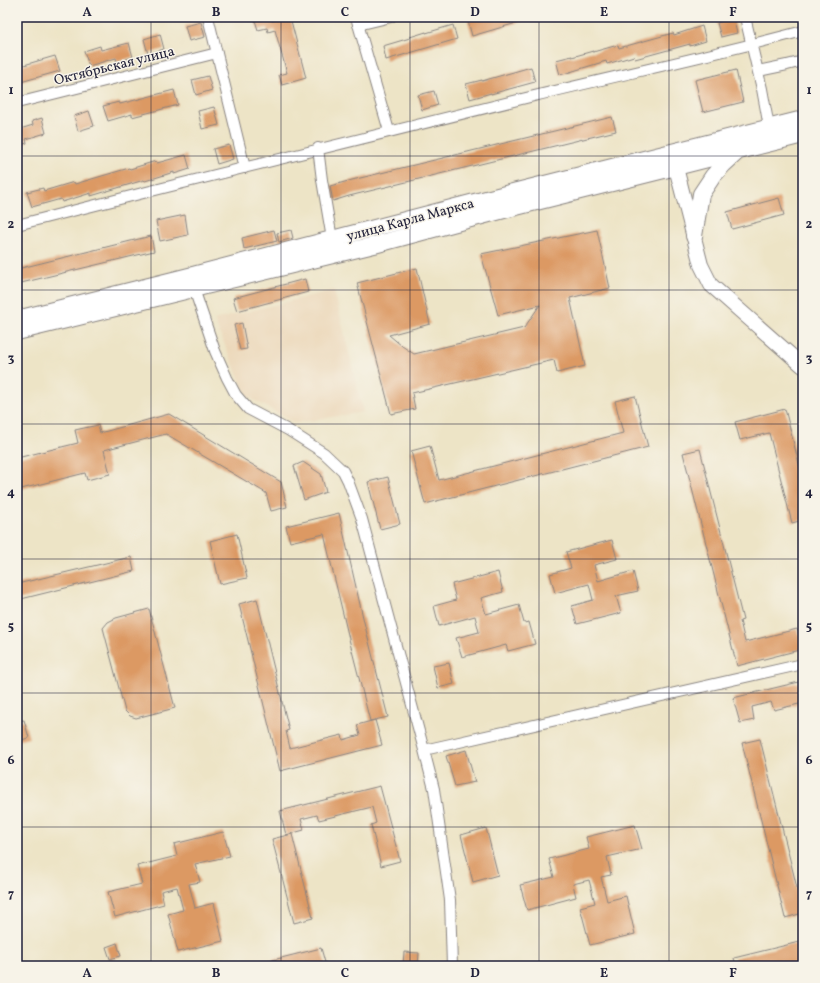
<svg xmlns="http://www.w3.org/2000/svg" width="820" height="983" font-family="Vollkorn,serif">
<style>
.built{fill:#ecd8ba}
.building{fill:#dc9963}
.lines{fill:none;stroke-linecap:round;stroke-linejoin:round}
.street-casing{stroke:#888380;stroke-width:12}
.secondary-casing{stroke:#888380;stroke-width:16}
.primary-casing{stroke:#888380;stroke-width:18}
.street{stroke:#fff;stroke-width:10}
.secondary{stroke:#fff;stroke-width:14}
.primary{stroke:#fff;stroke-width:16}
.grid{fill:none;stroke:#22223b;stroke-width:1;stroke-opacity:0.55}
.labels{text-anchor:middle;stroke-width:3;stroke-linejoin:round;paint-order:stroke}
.street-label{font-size:14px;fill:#22223b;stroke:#f7f3e8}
.neatline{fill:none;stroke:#22223b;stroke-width:1.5}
.grid-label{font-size:13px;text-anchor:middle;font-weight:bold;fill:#22223b}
</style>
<rect width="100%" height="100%" fill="#f7f3e8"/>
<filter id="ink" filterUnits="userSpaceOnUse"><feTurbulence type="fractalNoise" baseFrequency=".025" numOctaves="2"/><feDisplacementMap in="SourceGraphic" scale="8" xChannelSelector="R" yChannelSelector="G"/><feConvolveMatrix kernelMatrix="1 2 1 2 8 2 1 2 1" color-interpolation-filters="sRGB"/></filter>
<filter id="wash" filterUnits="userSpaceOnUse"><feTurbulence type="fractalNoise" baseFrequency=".012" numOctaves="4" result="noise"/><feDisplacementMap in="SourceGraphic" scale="16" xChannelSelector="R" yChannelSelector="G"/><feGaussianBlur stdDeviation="0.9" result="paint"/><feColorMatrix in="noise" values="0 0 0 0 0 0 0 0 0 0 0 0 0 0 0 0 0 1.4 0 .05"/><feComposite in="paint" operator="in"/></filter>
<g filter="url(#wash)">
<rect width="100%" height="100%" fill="#ede4c6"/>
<!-- built -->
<path class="built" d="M 334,290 L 363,412 L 295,423 L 247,396 L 214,320 Z"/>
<g id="blocks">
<!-- building -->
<path class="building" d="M 254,17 L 271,17 L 272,21 L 286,17 L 290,17 L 306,78 L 282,85 L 279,75 L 287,73 L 275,30 L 268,32 L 267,28 L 258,30 Z
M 482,17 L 530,17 L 530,19 L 472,36 L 468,21 Z
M 733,18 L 737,33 L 721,37 L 717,23 Z
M 201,22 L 205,37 L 189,41 L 185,26 Z
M 453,25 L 457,39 L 386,60 L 383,46 L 410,38 L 410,37 L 426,32 L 426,33 Z
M 702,26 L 706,41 L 690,46 L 690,44 L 635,59 L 634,56 L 607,64 L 606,61 L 560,75 L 556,60 L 572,56 L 572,57 L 593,51 L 593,52 L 618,45 L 619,48 L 673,33 L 674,35 Z
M 160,34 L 164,49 L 148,54 L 144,39 Z
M 129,43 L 133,57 L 117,62 L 116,58 L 89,66 L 84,51 L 100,46 L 101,50 Z
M 55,56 L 60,71 L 17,83 L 17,67 Z
M 531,67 L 535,82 L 491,94 L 491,93 L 470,99 L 466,84 L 482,80 L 482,81 Z
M 736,70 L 743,102 L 703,112 L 695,80 Z
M 208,76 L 212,90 L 196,95 L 192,80 Z
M 174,90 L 178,105 L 132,117 L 132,114 L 108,121 L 103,106 L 119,102 L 120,104 Z
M 434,91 L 438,105 L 422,110 L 418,95 Z
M 214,107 L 219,125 L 202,129 L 198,111 Z
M 89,111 L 94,126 L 78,131 L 74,116 Z
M 612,117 L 616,131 L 349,196 L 333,201 L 330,186 L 352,180 Z
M 42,118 L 46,133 L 26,139 L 27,143 L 17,146 L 17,130 L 33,125 L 32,121 Z
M 229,145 L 233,159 L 217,164 L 213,149 Z
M 186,155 L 190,169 L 174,174 L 174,172 L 145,181 L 144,180 L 91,196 L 91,193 L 62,202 L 61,199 L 32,207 L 27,192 L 43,188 L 44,191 L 74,182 L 75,184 L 129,168 L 130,169 L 156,161 L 157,163 Z
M 779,198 L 784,215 L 732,229 L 727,212 Z
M 185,215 L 188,235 L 160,241 L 156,221 Z
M 274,230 L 277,241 L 244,249 L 242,238 Z
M 291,230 L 293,238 L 279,242 L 277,233 Z
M 597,230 L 610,288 L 570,298 L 585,366 L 557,373 L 554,360 L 412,393 L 415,409 L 391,414 L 357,283 L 417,268 L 430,324 L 389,335 L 402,346 L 414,354 L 524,328 L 540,305 L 498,315 L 481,254 Z
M 151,236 L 154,251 L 17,284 L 17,269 Z
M 305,279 L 308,292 L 237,311 L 233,298 Z
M 242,323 L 247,349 L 240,350 L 234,325 Z
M 635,396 L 648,447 L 425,504 L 411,451 L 430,446 L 439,480 L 623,433 L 615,401 Z
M 785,409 L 803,480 L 803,520 L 792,523 L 769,433 L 740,440 L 735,422 Z
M 169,414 L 281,482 L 287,507 L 271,511 L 266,493 L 166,434 L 104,450 L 110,474 L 87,480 L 85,473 L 17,490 L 17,458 L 78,443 L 75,430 L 98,425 L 100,433 Z
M 700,449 L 743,620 L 740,621 L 745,642 L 797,629 L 799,635 L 803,634 L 803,649 L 737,666 L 683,453 Z
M 303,462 L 321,474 L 326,492 L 304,500 L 294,466 Z
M 388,477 L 400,524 L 380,529 L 368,482 Z
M 339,513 L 364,622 L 388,717 L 370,721 L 349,639 L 324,534 L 290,542 L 286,526 Z
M 237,534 L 247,578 L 220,584 L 210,541 Z
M 612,540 L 617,559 L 594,565 L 598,581 L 633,571 L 638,591 L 616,596 L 621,613 L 577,624 L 572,606 L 593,600 L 589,584 L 555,593 L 550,574 L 571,568 L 566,552 Z
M 131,557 L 134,571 L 17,600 L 17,584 Z
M 498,572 L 503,592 L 481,598 L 486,614 L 519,605 L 524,623 L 529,622 L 535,644 L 508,651 L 506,645 L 462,657 L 456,638 L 479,632 L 475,616 L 439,626 L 434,606 L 456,600 L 452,584 Z
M 257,599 L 289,730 L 286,731 L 290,748 L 342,735 L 343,740 L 360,735 L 357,725 L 375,720 L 382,745 L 280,771 L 239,604 Z
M 149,609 L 175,708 L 136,718 L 130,716 L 125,711 L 103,628 L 108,622 L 116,618 Z
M 449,663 L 454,684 L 438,688 L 433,666 Z
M 803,681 L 803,703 L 774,710 L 771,702 L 752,707 L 754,720 L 740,723 L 733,698 Z
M 24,720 L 29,738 L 17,741 L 17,721 Z
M 760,739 L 803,912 L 803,913 L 785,918 L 742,743 Z
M 466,750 L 475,782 L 455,786 L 446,756 Z
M 380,786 L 400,861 L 381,866 L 371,825 L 376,823 L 372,807 L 319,820 L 317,815 L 301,819 L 304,830 L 286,835 L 280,811 Z
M 635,825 L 642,849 L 607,857 L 611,875 L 601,877 L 607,901 L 626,896 L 635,934 L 590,945 L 580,907 L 595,903 L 589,880 L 573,884 L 576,897 L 527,910 L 520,885 L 554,877 L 549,859 L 589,849 L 586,837 Z
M 486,828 L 498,875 L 473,882 L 461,835 Z
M 223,832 L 230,856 L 195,864 L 200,882 L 189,884 L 195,908 L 214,903 L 223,941 L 178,952 L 168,914 L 183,910 L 177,887 L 161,891 L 164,904 L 115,917 L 108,892 L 142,884 L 137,866 L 177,856 L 174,844 Z
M 292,834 L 313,918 L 294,923 L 272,839 Z
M 803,941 L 803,961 L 784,966 L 774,966 L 773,963 L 761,966 L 736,966 L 734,958 Z
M 117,943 L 121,956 L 110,959 L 106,947 Z
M 321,948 L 326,966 L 262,966 L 261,963 Z
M 404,952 L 419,953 L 418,966 L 403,966 Z"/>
</g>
</g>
<g filter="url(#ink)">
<use href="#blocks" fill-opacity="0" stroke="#888380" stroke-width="1"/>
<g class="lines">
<!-- street casing -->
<g class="street-casing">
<path id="street" d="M 208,17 L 245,168
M 356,17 L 389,131
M 745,17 L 762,89 L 769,127
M 358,25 L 391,17
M 758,71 L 787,65 L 803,61
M 17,103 L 217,53
M 318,148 L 322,180 L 332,239
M 17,225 C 189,181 361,138 534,96 C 624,74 714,55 803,31
M 192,283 L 215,351 L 227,378 L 236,395 L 248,409 L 288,430 L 324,453 L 343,471 L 348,481 L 362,519 L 424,750 L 434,789 L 450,900 L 452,966
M 424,750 L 803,664"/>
</g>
<!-- secondary casing -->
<g class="secondary-casing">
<path id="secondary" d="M 673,156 L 701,265 L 711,285 L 803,366"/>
</g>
<!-- primary casing -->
<g class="primary-casing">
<path id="primary" d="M 694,236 L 701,194 L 713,176 L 724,164 L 736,153
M 17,319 L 189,276 L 517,191 L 803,119
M 17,332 L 374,245 L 504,210 L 676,167 L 803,135"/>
</g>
<!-- street -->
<use href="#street" class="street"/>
<!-- secondary -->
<use href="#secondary" class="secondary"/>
<!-- primary -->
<use href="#primary" class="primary"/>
</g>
</g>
<!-- grid -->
<path class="grid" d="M 151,17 L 151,966M 281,17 L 281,966M 410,17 L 410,966M 539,17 L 539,966M 669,17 L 669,966M 17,156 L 803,156M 17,290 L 803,290M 17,424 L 803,424M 17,559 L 803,559M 17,693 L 803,693M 17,827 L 803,827"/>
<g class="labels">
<!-- street labels -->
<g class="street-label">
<text transform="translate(114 65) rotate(-14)" y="5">Октябрьская улица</text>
<text transform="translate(410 219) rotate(-15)" y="5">улица Карла Маркса</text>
</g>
</g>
<!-- margin -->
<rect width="820" height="983" fill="none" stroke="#f7f3e8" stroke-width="44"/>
<rect x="22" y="22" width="776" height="939" class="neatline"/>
<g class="grid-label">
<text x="87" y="16">A</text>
<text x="216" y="16">B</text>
<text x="345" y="16">C</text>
<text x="475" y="16">D</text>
<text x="604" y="16">E</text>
<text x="733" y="16">F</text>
<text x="11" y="94">1</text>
<text x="809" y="94">1</text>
<text x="11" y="228">2</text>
<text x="809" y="228">2</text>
<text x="11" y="362">3</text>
<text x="809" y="362">3</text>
<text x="11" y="496">4</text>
<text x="809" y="496">4</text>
<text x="11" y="630">5</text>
<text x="809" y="630">5</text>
<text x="11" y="764">6</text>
<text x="809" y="764">6</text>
<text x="11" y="898">7</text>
<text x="809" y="898">7</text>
<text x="87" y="977">A</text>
<text x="216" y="977">B</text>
<text x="345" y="977">C</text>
<text x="475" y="977">D</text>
<text x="604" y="977">E</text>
<text x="733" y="977">F</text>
</g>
</svg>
